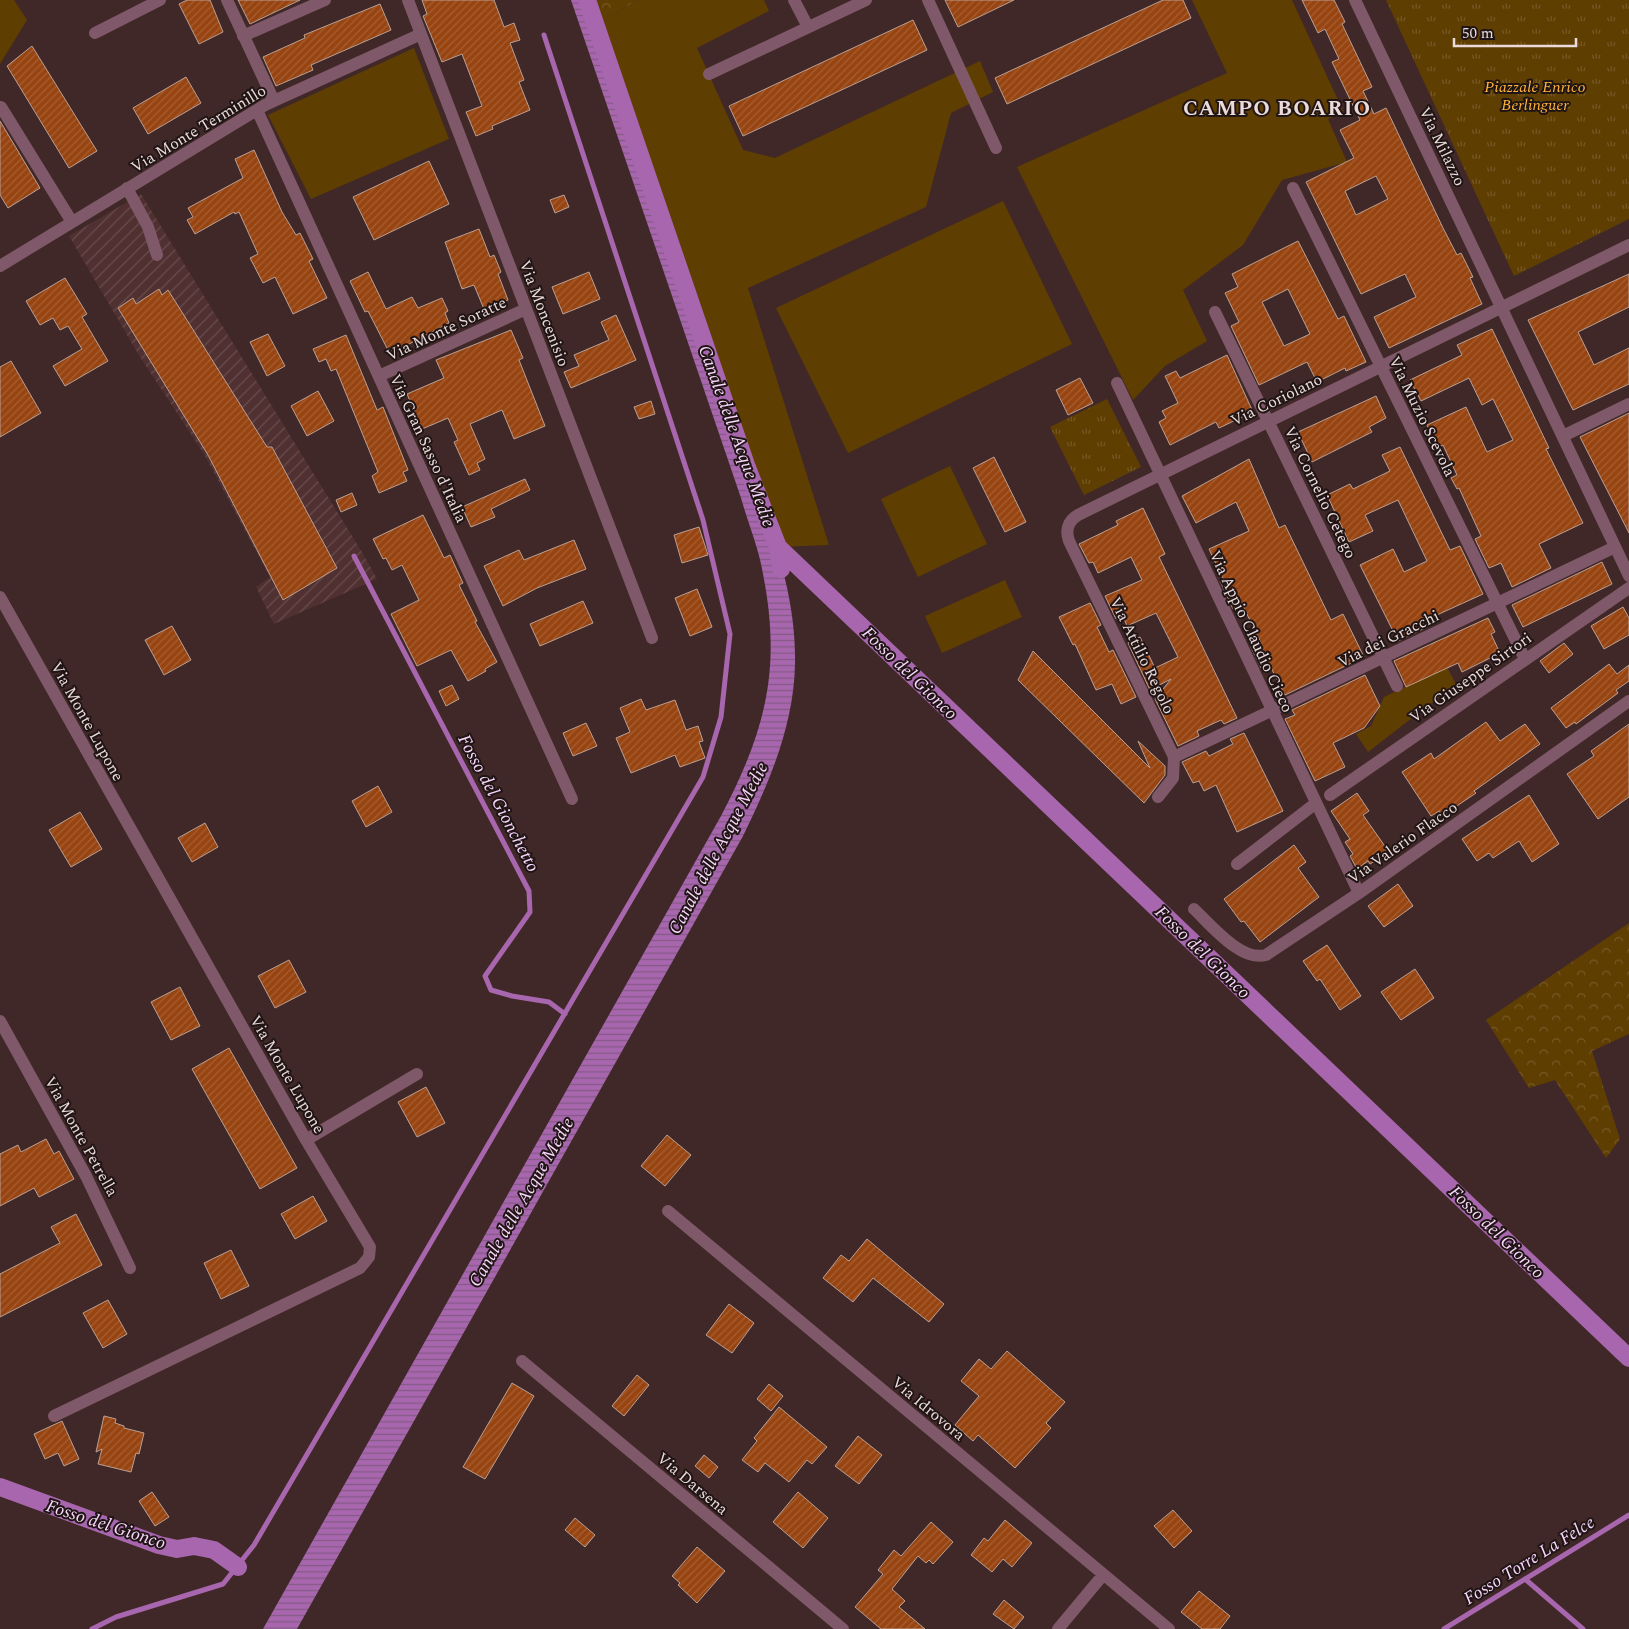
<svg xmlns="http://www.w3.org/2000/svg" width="1629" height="1629" font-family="Spectral,serif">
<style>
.industrial{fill:url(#industrial-furrows)}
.grass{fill:#5f3e02}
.forest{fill:url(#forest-crowns)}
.park{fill:url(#park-tufts)}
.water{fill:url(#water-rules)}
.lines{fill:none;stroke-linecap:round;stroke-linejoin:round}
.stream{stroke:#a766ad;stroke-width:5}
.canal{stroke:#a766ad;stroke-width:18}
.building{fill:url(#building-hatch);stroke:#bba093;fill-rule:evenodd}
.minor{stroke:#7f5869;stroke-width:12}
.labels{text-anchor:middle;stroke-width:4;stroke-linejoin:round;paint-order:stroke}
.park-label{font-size:16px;font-style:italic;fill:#ffb338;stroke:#201515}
.street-label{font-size:16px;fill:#ebdad9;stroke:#201515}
.water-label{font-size:18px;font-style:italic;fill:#fad7fd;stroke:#201515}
.district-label{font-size:21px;font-weight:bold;letter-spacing:1px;fill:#ebdad9;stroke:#201515}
</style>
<defs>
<pattern id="industrial-furrows" width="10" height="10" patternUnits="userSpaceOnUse" patternTransform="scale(1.25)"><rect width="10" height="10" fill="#503030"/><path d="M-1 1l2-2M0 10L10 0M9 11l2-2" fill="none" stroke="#694d4d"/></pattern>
<pattern id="forest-crowns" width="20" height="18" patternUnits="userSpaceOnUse" patternTransform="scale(1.25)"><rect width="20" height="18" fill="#5f3e02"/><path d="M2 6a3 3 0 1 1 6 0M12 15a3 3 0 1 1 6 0" fill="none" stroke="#765926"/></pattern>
<pattern id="park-tufts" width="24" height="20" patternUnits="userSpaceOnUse" patternTransform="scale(1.25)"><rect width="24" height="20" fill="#5f3e02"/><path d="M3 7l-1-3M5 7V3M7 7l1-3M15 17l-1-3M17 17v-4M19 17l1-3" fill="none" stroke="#765926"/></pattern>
<pattern id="water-rules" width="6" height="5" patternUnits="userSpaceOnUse" patternTransform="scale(1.25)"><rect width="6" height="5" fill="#a766ad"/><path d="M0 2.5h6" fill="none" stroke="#855987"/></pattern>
<pattern id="building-hatch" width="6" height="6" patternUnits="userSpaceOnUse" patternTransform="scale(1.25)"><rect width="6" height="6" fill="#974411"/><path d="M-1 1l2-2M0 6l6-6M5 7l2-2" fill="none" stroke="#a65e33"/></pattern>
</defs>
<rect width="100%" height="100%" fill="#412828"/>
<!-- industrial -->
<path class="industrial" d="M 141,194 L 362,552 L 377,579 L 274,624 L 256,587 L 270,577 L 204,454 L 140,357 L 69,236 Z"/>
<!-- grass -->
<path class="grass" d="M 0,0 L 14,0 L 27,20 L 0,64 Z
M 637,0 L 764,0 L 769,11 L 697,48 L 743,150 L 775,158 L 980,61 L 993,92 L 951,113 L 926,207 L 748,288 L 829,545 L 778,547 L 746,465 L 596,26 Z
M 1192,0 L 1292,0 L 1343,111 L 1328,119 L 1347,162 L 1282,180 L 1243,245 L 1183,290 L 1207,341 L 1165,366 L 1133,400 L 1017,167 L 1227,73 Z
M 414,48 L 449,139 L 311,199 L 268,115 Z
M 1003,201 L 1072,344 L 848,453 L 776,308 Z
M 950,466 L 987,544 L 918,577 L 881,499 Z
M 1005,580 L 1022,617 L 942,653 L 925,616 Z
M 1447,667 L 1456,684 L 1368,752 L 1356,734 L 1371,726 L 1384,697 Z"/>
<!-- forest -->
<path class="forest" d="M 587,0 L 637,0 L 596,26 Z
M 1629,923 L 1629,1034 L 1592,1051 L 1620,1139 L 1606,1158 L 1555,1080 L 1529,1088 L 1486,1020 Z"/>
<!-- park -->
<path class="park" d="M 1386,0 L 1629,0 L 1629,219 L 1514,276 Z
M 1107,399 L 1141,467 L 1084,495 L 1050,427 Z"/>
<!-- water -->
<path class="water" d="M 571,0 L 587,0 C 633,137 680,273 727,410 C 755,493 797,574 795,664 C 794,725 769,783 743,836 L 297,1629 L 263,1629 L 721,816 C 765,732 782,670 763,574 C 759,549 748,523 741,498 Z"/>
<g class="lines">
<!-- stream -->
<path class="stream" d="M 354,556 L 529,891 L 530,912 L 485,976 L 491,990 L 512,996 L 549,1002 L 565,1014
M 1525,1579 L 1583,1629
M 92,1629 L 116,1617 L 223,1584 L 254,1545 L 703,777 L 721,717 L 730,634 L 703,520 L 544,35
M 1444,1629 L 1629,1515"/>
<!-- canal -->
<path class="canal" d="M 587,0 L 746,465 L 778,547 L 781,569
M 778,547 L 1629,1358
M 0,1487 L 159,1545 L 177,1549 L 194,1546 L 214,1550 L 238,1567"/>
</g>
<!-- building -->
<path class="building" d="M 187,0 L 210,0 L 223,32 L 199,44 L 179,4 Z
M 238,0 L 300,0 L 250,24 Z
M 422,0 L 494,0 L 504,27 L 514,23 L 520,40 L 510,43 L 524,80 L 519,82 L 530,110 L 492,126 L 493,129 L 476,136 L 466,112 L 482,106 L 462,54 L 442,62 L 423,16 L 427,14 Z
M 945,0 L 1014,0 L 958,27 Z
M 1163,0 L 1183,0 L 1191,18 L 1007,104 L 995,78 Z
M 1302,0 L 1334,0 L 1345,22 L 1342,24 L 1372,87 L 1363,91 L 1374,114 L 1386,108 L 1443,228 L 1457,255 L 1461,253 L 1473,277 L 1470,278 L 1482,304 L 1389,348 L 1374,317 L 1416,297 L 1405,274 L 1361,294 L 1306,182 L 1354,158 L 1340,130 L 1360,120 L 1332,62 L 1339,59 L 1325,29 L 1318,33 ZM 1376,176 L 1388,199 L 1356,215 L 1345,191 Z
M 380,4 L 391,30 L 311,65 L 313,70 L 276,86 L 263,57 L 305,38 L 304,35 Z
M 913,20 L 927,50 L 743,136 L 729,106 Z
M 32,46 L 97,151 L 69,168 L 7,66 Z
M 186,77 L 201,103 L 148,134 L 133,108 Z
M 0,121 L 40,188 L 8,208 L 0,195 Z
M 254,150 L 282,212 L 296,235 L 300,233 L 313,259 L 309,261 L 327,298 L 293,314 L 275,277 L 263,283 L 250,258 L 258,254 L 239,212 L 235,214 L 234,212 L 195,234 L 187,220 L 193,217 L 188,208 L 243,178 L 235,159 Z
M 429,161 L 449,204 L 374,240 L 353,197 Z
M 564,195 L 569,207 L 555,213 L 550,200 Z
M 479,229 L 490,257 L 494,255 L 501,272 L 498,274 L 508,300 L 484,309 L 474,285 L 462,289 L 445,242 Z
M 1298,241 L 1338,319 L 1344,316 L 1366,362 L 1346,371 L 1345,368 L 1317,382 L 1307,362 L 1259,385 L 1231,326 L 1239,322 L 1225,293 L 1238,287 L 1232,274 ZM 1288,289 L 1310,334 L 1284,346 L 1262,302 Z
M 368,272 L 386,309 L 412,297 L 418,308 L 442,298 L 448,311 L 445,313 L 449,323 L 390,354 L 368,311 L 365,312 L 350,281 Z
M 589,272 L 600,299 L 563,314 L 552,287 Z
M 1629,274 L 1629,307 L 1578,332 L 1594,365 L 1629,348 L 1629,384 L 1573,410 L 1528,320 Z
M 65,278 L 87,314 L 82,317 L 108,361 L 65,386 L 53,366 L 82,349 L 68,326 L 60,330 L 53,318 L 40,325 L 26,301 Z
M 159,289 L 162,295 L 168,290 L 267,447 L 272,447 L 337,568 L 283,600 L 208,455 L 118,308 L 133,298 L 136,304 Z
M 616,315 L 636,360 L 571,388 L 564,372 L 579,366 L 574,355 L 609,340 L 601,322 Z
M 1492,329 L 1549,448 L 1546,449 L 1583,523 L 1539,544 L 1551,568 L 1512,587 L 1501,563 L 1489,568 L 1475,539 L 1481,536 L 1459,488 L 1457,489 L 1451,478 L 1457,475 L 1443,445 L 1437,448 L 1427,425 L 1466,407 L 1487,452 L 1513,440 L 1493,399 L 1482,405 L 1469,378 L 1421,401 L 1410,380 L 1462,355 L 1457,345 Z
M 511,330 L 523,358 L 519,360 L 545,426 L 514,439 L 502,410 L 470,424 L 485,459 L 477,463 L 480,470 L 469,475 L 454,442 L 458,440 L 448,418 L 422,429 L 407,394 L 444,378 L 436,360 Z
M 268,334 L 285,366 L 267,376 L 250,342 Z
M 346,335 L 377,410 L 383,407 L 408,470 L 403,472 L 407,481 L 379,493 L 372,476 L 378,472 L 336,369 L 331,371 L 326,359 L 319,362 L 313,349 Z
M 1227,355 L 1253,412 L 1219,428 L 1216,422 L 1170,445 L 1159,422 L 1166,418 L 1162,411 L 1178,403 L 1165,376 L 1176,371 L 1180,378 Z
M 11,361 L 41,413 L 0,437 L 0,367 Z
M 1080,378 L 1093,403 L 1068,415 L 1056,390 Z
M 318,391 L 334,421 L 307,436 L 291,406 Z
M 1376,396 L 1386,418 L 1369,427 L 1372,432 L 1312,462 L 1298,432 Z
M 651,401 L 655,414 L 639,419 L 634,407 Z
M 1629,413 L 1629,533 L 1580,437 Z
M 1400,447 L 1450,550 L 1460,546 L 1483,594 L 1428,619 L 1431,625 L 1398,641 L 1360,565 L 1393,549 L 1404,572 L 1427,561 L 1398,500 L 1365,515 L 1373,531 L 1349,542 L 1327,495 L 1350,484 L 1353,489 L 1390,471 L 1382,455 Z
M 994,457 L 1026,522 L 1005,532 L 973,468 Z
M 1249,459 L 1279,528 L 1285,525 L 1331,620 L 1343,614 L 1364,657 L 1285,695 L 1269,664 L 1261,668 L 1251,647 L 1261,643 L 1242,604 L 1233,609 L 1220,581 L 1223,579 L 1209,549 L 1249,531 L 1236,502 L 1196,523 L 1182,496 Z
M 525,479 L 530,490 L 491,509 L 495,517 L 471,527 L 462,507 Z
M 352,493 L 357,505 L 341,512 L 336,500 Z
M 1143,508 L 1165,554 L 1159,557 L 1237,718 L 1224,724 L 1221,720 L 1197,731 L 1199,736 L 1178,746 L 1155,699 L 1171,679 L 1150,690 L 1128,643 L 1140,637 L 1155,668 L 1178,657 L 1156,613 L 1127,626 L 1123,616 L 1116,619 L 1105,596 L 1142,580 L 1131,557 L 1098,573 L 1093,562 L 1089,563 L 1079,544 L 1118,525 L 1116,521 Z
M 423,515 L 444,558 L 450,555 L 463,583 L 459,585 L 477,621 L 475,622 L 497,662 L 485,669 L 486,671 L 468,681 L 451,650 L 417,666 L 391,614 L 419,600 L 402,565 L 392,570 L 386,558 L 383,559 L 373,539 Z
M 699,527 L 708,555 L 682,563 L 674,535 Z
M 574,540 L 586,569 L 537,588 L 503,606 L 484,566 L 519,550 L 524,560 Z
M 1602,562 L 1612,584 L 1523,627 L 1512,605 Z
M 697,589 L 712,627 L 690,636 L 675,598 Z
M 583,601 L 593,623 L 540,646 L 530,624 Z
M 1090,603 L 1101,625 L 1097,627 L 1109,652 L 1113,650 L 1136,697 L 1121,704 L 1112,684 L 1096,690 L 1075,644 L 1073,645 L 1059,617 Z
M 1623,607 L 1629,618 L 1629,635 L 1604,649 L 1591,626 Z
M 1488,618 L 1495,632 L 1491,634 L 1500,653 L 1462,672 L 1458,663 L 1406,687 L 1394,661 Z
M 172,626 L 191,660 L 164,675 L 145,640 Z
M 1564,643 L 1573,654 L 1549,673 L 1540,661 Z
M 1033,651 L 1150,768 L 1138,741 L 1165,766 L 1165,775 L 1144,803 L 1018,680 Z
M 1609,664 L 1617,674 L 1629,665 L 1629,681 L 1616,690 L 1618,693 L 1576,724 L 1575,722 L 1566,728 L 1551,708 Z
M 1365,675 L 1380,706 L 1364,728 L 1333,743 L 1345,767 L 1315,781 L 1285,719 L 1295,715 L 1292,710 Z
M 452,685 L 459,699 L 446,706 L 439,691 Z
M 641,699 L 646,710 L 675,700 L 686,730 L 698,726 L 703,741 L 699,742 L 705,758 L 680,767 L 675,755 L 631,773 L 616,738 L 630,732 L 620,708 Z
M 1486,722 L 1500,741 L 1525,724 L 1540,744 L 1474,791 L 1476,793 L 1442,816 L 1439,811 L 1431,816 L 1402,772 L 1431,753 L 1434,759 Z
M 586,723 L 597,746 L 573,756 L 563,733 Z
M 1629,724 L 1629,797 L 1598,819 L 1567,774 L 1594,756 L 1591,751 Z
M 1244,733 L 1283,811 L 1237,832 L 1216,785 L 1204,791 L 1199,781 L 1193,783 L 1182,762 L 1206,751 L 1209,756 L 1233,744 L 1230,739 Z
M 378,786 L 392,812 L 366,827 L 352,801 Z
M 1357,793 L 1369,811 L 1363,815 L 1389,852 L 1370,864 L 1368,861 L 1357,869 L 1350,856 L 1353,854 L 1345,842 L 1350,839 L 1331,811 Z
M 1529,795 L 1559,844 L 1532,862 L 1519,841 L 1493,858 L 1489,853 L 1477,861 L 1462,839 Z
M 80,812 L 102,849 L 71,867 L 49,830 Z
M 205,823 L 218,847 L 192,862 L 178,838 Z
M 1294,845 L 1306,862 L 1298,868 L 1319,897 L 1260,942 L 1244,921 L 1241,922 L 1224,899 Z
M 1398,884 L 1413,906 L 1384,927 L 1368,906 Z
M 1327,945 L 1361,996 L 1340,1010 L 1320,979 L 1317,981 L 1303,961 Z
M 289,960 L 306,992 L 275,1008 L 258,976 Z
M 1415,969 L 1434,998 L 1401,1020 L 1381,992 Z
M 180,987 L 200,1026 L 171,1040 L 151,1002 Z
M 229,1048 L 297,1168 L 260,1189 L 192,1069 Z
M 426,1087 L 445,1123 L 417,1137 L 398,1102 Z
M 667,1135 L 691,1155 L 665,1186 L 641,1166 Z
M 46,1139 L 54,1154 L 59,1151 L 74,1179 L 39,1197 L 34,1188 L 0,1206 L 0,1154 L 18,1145 L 21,1152 Z
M 313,1196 L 327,1221 L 295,1239 L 281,1214 Z
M 76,1214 L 102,1265 L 0,1317 L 0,1274 L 60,1243 L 51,1227 Z
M 867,1239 L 944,1304 L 929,1322 L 873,1278 L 853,1302 L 823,1278 L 841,1255 L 849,1261 Z
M 231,1250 L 249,1286 L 221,1299 L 204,1263 Z
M 108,1300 L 127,1334 L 103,1348 L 83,1313 Z
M 729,1304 L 754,1323 L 732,1353 L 706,1335 Z
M 1007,1351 L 1065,1402 L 1046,1423 L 1051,1428 L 1015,1468 L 978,1435 L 973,1441 L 955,1425 L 979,1396 L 961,1381 L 979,1359 L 991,1369 Z
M 637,1375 L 649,1385 L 624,1416 L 612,1406 Z
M 512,1383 L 534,1396 L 485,1479 L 463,1467 Z
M 769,1384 L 783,1396 L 771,1411 L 757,1399 Z
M 779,1407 L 827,1447 L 812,1464 L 807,1460 L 789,1482 L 765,1463 L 758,1472 L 742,1460 L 757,1441 L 754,1438 Z
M 104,1416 L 116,1419 L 115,1423 L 124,1426 L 124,1428 L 144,1433 L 139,1454 L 136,1453 L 131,1472 L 98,1464 L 102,1449 L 96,1452 Z
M 62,1421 L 79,1459 L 64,1466 L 58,1453 L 45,1459 L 34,1434 Z
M 858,1436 L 882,1455 L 859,1484 L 835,1466 Z
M 704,1455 L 718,1467 L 709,1478 L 695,1466 Z
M 152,1492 L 169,1517 L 155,1526 L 139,1501 Z
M 798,1492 L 828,1518 L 803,1548 L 773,1522 Z
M 1173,1510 L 1192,1531 L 1174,1548 L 1154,1526 Z
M 575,1518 L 595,1535 L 585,1547 L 565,1530 Z
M 1005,1520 L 1032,1543 L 1012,1567 L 1003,1559 L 992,1572 L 971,1555 L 984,1538 L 988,1541 Z
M 931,1522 L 953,1542 L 933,1564 L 929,1560 L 926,1563 L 918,1556 L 892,1589 L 905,1601 L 899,1607 L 925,1629 L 881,1629 L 855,1607 L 883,1574 L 878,1570 L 894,1550 L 901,1556 Z
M 697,1547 L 725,1571 L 697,1603 L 678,1585 L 680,1583 L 672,1576 Z
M 1199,1591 L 1230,1616 L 1220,1629 L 1202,1629 L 1181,1612 Z
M 1004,1600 L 1024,1617 L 1014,1629 L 993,1614 Z"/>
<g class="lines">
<!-- minor -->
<path class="minor" d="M 227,0 L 274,101
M 408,0 L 652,638
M 794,0 L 808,27
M 928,0 L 996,148
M 1355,0 L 1629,576
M 95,33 L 160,0
M 243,36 L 325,0
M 709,74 L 866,0
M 1,107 L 72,222
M 257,110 L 572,799
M 127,188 L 148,227 L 157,255
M 1293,188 L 1525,659
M 0,266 L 265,105 L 421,34
M 1215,312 L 1397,686
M 379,376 L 526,309
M 1117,383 L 1359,893
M 1563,436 L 1629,404
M 0,597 L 306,1140 L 370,1247 L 369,1257 L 360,1268 L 54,1416
M 1174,757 L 1615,547
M 1330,795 L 1629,588
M 1158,797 L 1173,778 L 1174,757 L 1069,541 C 1065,530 1068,521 1078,515 L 1629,245
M 1237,864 L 1316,803
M 1194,909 C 1211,925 1241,962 1266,955 L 1359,893 L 1629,701
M 0,1021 L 86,1176 L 130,1268
M 306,1140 L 417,1074
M 668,1211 L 1169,1629
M 522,1361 L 843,1629
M 1058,1629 L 1103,1575"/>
</g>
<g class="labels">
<!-- park labels -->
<g class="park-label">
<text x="1535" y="92">Piazzale Enrico<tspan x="1535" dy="18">Berlinguer</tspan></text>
</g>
<!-- street labels -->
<g class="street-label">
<text transform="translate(198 128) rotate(-31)" y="6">Via Monte Terminillo</text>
<text transform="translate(1443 146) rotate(64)" y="6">Via Milazzo</text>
<text transform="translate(545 313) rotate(69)" y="6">Via Moncenisio</text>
<text transform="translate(446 328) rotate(-25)" y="6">Via Monte Soratte</text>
<text transform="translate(1276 399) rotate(-26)" y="6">Via Coriolano</text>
<text transform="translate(1423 416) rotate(64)" y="6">Via Muzio Scevola</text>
<text transform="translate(429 448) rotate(65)" y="6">Via Gran Sasso d'Italia</text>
<text transform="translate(1321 492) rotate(64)" y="6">Via Cornelio Cetego</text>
<text transform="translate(1252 631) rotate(65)" y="6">Via Appio Claudio Cieco</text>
<text transform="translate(1388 638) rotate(-26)" y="6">Via dei Gracchi</text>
<text transform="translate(1143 655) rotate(64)" y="6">Via Attilio Regolo</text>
<text transform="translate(1470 677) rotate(-35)" y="6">Via Giuseppe Sirtori</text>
<text transform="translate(88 721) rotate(61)" y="6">Via Monte Lupone</text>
<text transform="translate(1402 842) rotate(-35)" y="6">Via Valerio Flacco</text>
<text transform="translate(288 1074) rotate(60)" y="6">Via Monte Lupone</text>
<text transform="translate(82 1136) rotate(61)" y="6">Via Monte Petrella</text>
<text transform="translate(929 1408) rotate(40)" y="6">Via Idrovora</text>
<text transform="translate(693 1483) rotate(40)" y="6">Via Darsena</text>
</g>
<!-- water labels -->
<g class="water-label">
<text transform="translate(737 436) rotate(70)" y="6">Canale delle Acque Medie</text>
<text transform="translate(910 673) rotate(44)" y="6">Fosso del Gionco</text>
<text transform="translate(499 803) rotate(62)" y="6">Fosso del Gionchetto</text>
<text transform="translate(718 848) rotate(-62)" y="6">Canale delle Acque Medie</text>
<text transform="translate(1203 952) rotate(44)" y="6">Fosso del Gionco</text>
<text transform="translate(521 1202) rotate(-60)" y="6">Canale delle Acque Medie</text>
<text transform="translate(1497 1232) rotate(44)" y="6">Fosso del Gionco</text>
<text transform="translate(106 1524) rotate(18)" y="6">Fosso del Gionco</text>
<text transform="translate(1529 1560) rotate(-32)" y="6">Fosso Torre La Felce</text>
</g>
<!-- district labels -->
<g class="district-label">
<text x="1277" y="115">CAMPO BOARIO</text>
</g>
</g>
<!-- scale -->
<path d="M1454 38v8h122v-8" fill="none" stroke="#ebdad9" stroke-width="2.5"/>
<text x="1462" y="38" font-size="15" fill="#ebdad9" stroke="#201515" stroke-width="4" paint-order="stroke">50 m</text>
</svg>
